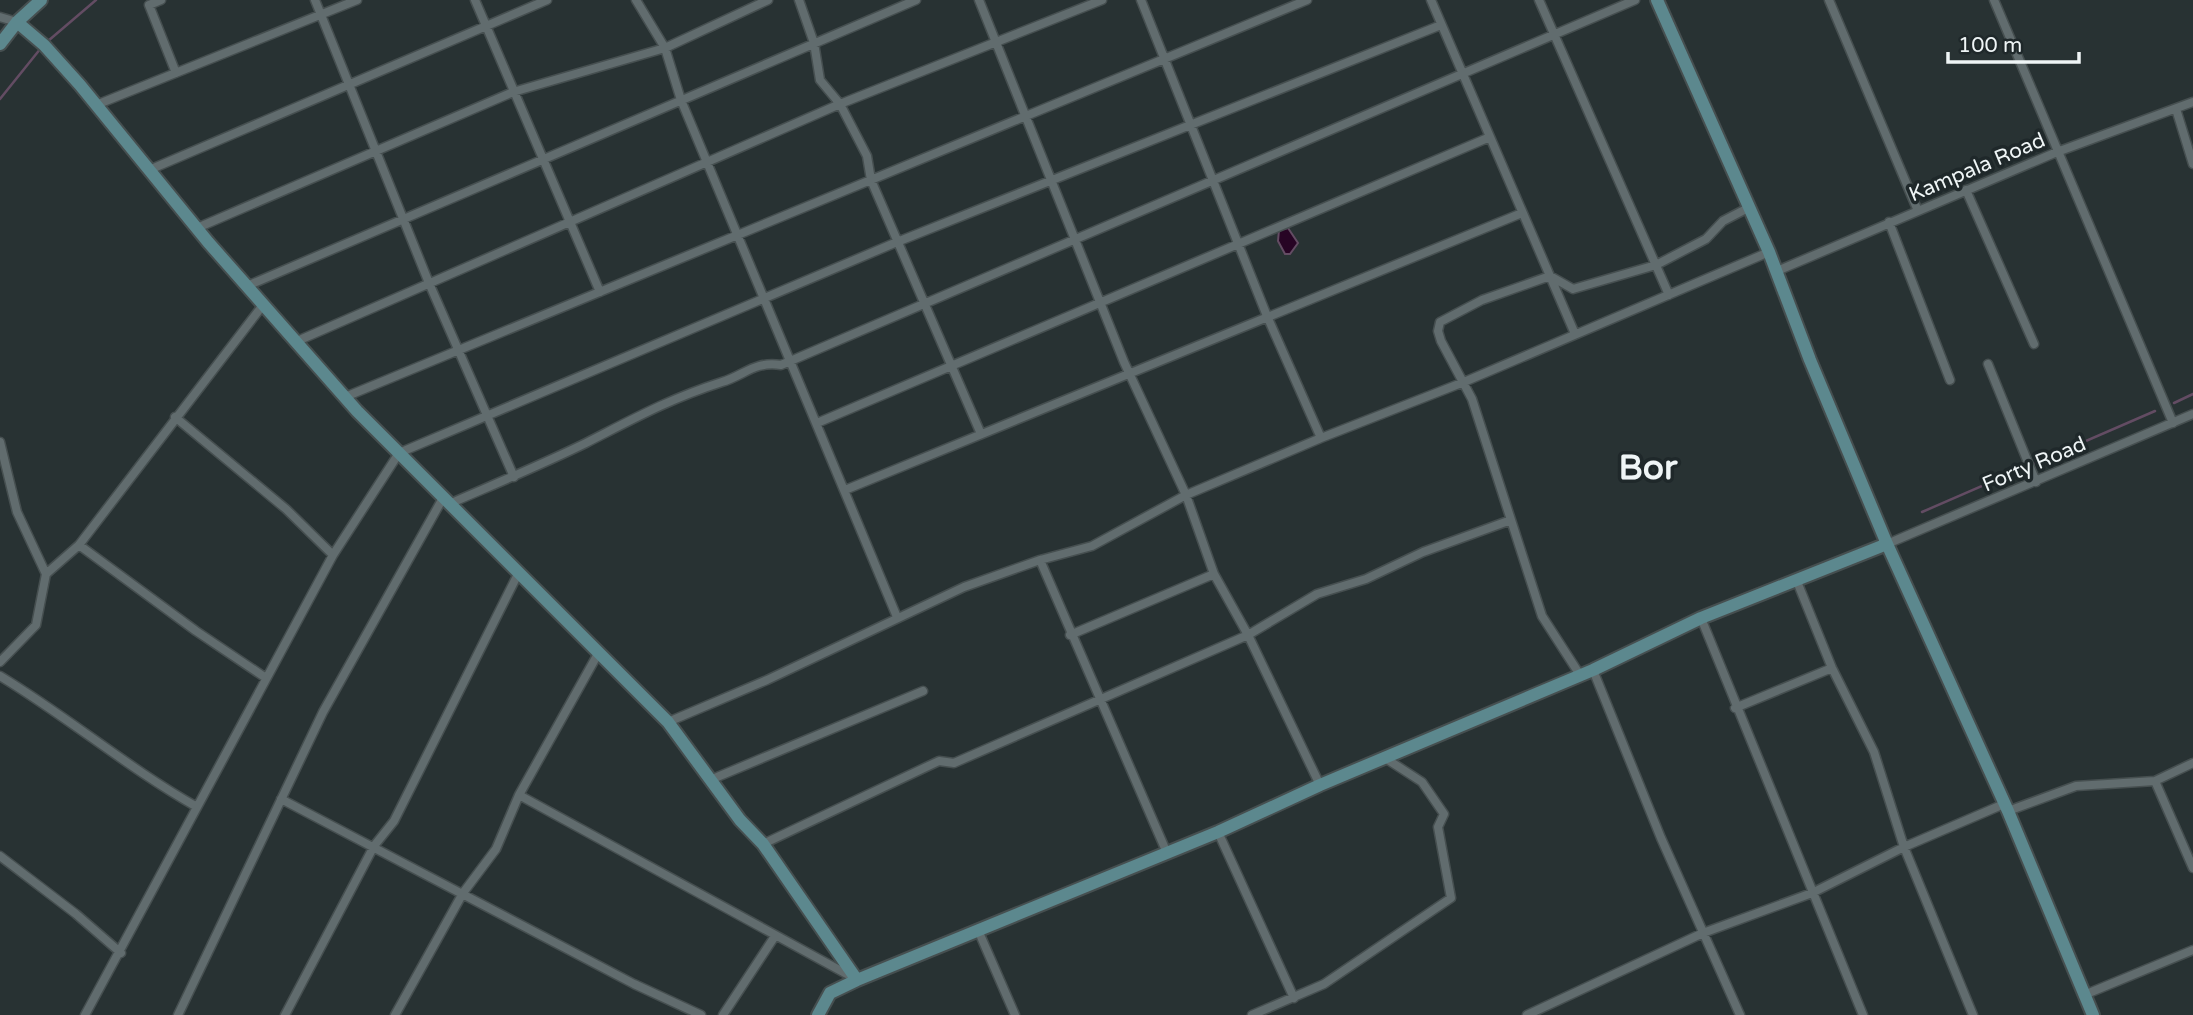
<svg xmlns="http://www.w3.org/2000/svg" width="2193" height="1015" font-family="'Varela Round',sans-serif">
<style>
.water{fill:#270424;stroke:#634c63;stroke-width:2}
.lines{fill:none;stroke-linecap:round;stroke-linejoin:round}
.stream{stroke:#634c63;stroke-width:2.5}
.street-casing{stroke:#464f50;stroke-width:11}
.secondary-casing{stroke:#464f50;stroke-width:16}
.street{stroke:#616c6e;stroke-width:8}
.secondary{stroke:#5c888e;stroke-width:12}
.labels{text-anchor:middle;stroke-width:7;stroke-linejoin:round;paint-order:stroke}
.street-label{font-size:21px;fill:#eff5f6;stroke:#1f282a}
.town-label{font-size:35px;font-weight:bold;fill:#eff5f6;stroke:#1f282a}
</style>
<rect width="100%" height="100%" fill="#283233"/>
<!-- water -->
<path class="water" d="M 1288,228 L 1298,243 L 1290,254 L 1285,254 L 1278,241 L 1279,230 Z"/>
<g class="lines">
<!-- stream -->
<path class="stream" d="M 48,41 L 96,0
M 0,99 L 41,48
M 2174,403 L 2193,394
M 1922,512 L 2155,411"/>
<!-- street casing -->
<g class="street-casing">
<path id="street" d="M 161,0 L 149,5 L 176,73
M 315,0 L 429,283 L 514,477
M 475,0 L 600,292
M 636,0 L 665,48 L 681,100 L 897,617
M 799,0 L 814,43 L 820,80 L 840,104 L 867,156 L 871,180 L 981,434
M 979,0 L 1124,362 L 1186,495 L 1214,574 L 1248,635 L 1320,785
M 1141,0 L 1267,316 L 1321,438
M 1431,0 L 1575,334
M 1539,0 L 1669,295
M 1829,0 L 1918,211
M 1994,0 L 2173,423
M 0,17 L 17,22
M 96,105 L 357,0
M 2176,109 L 2193,164
M 149,170 L 547,0
M 1966,190 L 2034,344
M 1889,222 L 1950,380
M 197,228 L 513,92 L 665,48 L 768,0
M 1777,271 L 2057,152 L 2193,102
M 247,286 L 916,0
M 295,342 L 840,104 L 1102,0
M 1988,364 L 2036,482
M 345,397 L 1307,0
M 175,417 L 286,509 L 333,555
M 817,423 L 1490,137
M 0,442 L 17,512 L 46,574
M 845,490 L 1522,213
M 449,504 C 495,484 541,465 586,443 C 635,418 669,399 722,382 C 745,375 754,361 781,365 L 1635,0
M 1887,544 L 2193,414
M 79,545 L 196,631 L 266,678
M 1040,560 L 1167,853
M 1796,579 L 1832,668 L 1874,752 L 1904,847 L 1973,1015
M 1701,618 L 1863,1015
M 1070,635 L 1214,574
M 0,662 L 36,625 L 46,574 L 79,545 L 263,305
M 1593,670 L 1661,838 L 1740,1015
M 1580,675 L 1542,616 L 1472,399 L 1441,341 L 1438,331 L 1440,322 L 1482,300 L 1550,276 L 1573,289 L 1656,265 L 1706,239 L 1723,221 L 1748,208
M 0,676 C 68,717 128,768 197,807
M 1735,708 L 1832,668
M 668,722 L 767,680 L 964,587 L 1040,560 L 1092,546 L 1186,495 L 1321,438 L 1464,382 L 1769,252
M 710,780 L 923,691
M 2155,781 L 2193,868
M 519,795 L 854,978
M 281,799 L 634,984 L 701,1015
M 2008,811 L 2076,786 L 2155,781 L 2193,763
M 1218,832 L 1294,998
M 763,844 L 939,761 L 954,763 L 1248,635 L 1317,594 L 1366,579 L 1423,552 L 1511,520
M 0,856 L 76,914 L 121,953
M 978,930 L 1015,1015
M 2084,995 L 2193,950
M 85,1015 L 333,555 L 399,453 L 897,242 L 1441,25
M 178,1015 L 323,712 L 443,498
M 285,1015 L 374,846 L 394,821 L 519,572
M 395,1015 L 463,893 L 496,849 L 519,795 L 599,652
M 723,1015 L 775,936
M 1252,1015 L 1324,984 L 1451,898 L 1438,827 L 1444,814 L 1422,782 L 1385,758
M 1527,1015 L 1703,933 L 1812,893 L 1904,847 L 2004,804"/>
</g>
<!-- secondary casing -->
<g class="secondary-casing">
<path id="secondary" d="M 1657,0 L 1769,252 L 1810,360 L 1887,544 L 2008,811 L 2093,1015
M 17,22 L 44,45 L 80,85 L 208,242 L 357,411 L 668,722 L 740,820 L 763,844 L 857,980
M 0,44 L 17,22 L 41,0
M 818,1015 L 830,993 L 857,980 L 1218,832 L 1320,785 L 1593,670 L 1701,618 L 1887,544"/>
</g>
<!-- street -->
<use href="#street" class="street"/>
<!-- secondary -->
<use href="#secondary" class="secondary"/>
</g>
<g class="labels">
<!-- street labels -->
<g class="street-label">
<text transform="translate(1977 167) rotate(-23)" y="7">Kampala Road</text>
<text transform="translate(2034 464) rotate(-23)" y="7">Forty Road</text>
</g>
<!-- town labels -->
<g class="town-label">
<text x="1648" y="479">Bor</text>
</g>
</g>
<!-- scale -->
<path d="M1948 52v10h131v-10" fill="none" stroke="#eff5f6" stroke-width="3.5"/>
<text x="1958" y="52" font-size="21" fill="#eff5f6" stroke="#1f282a" stroke-width="5" paint-order="stroke">100 m</text>
</svg>
